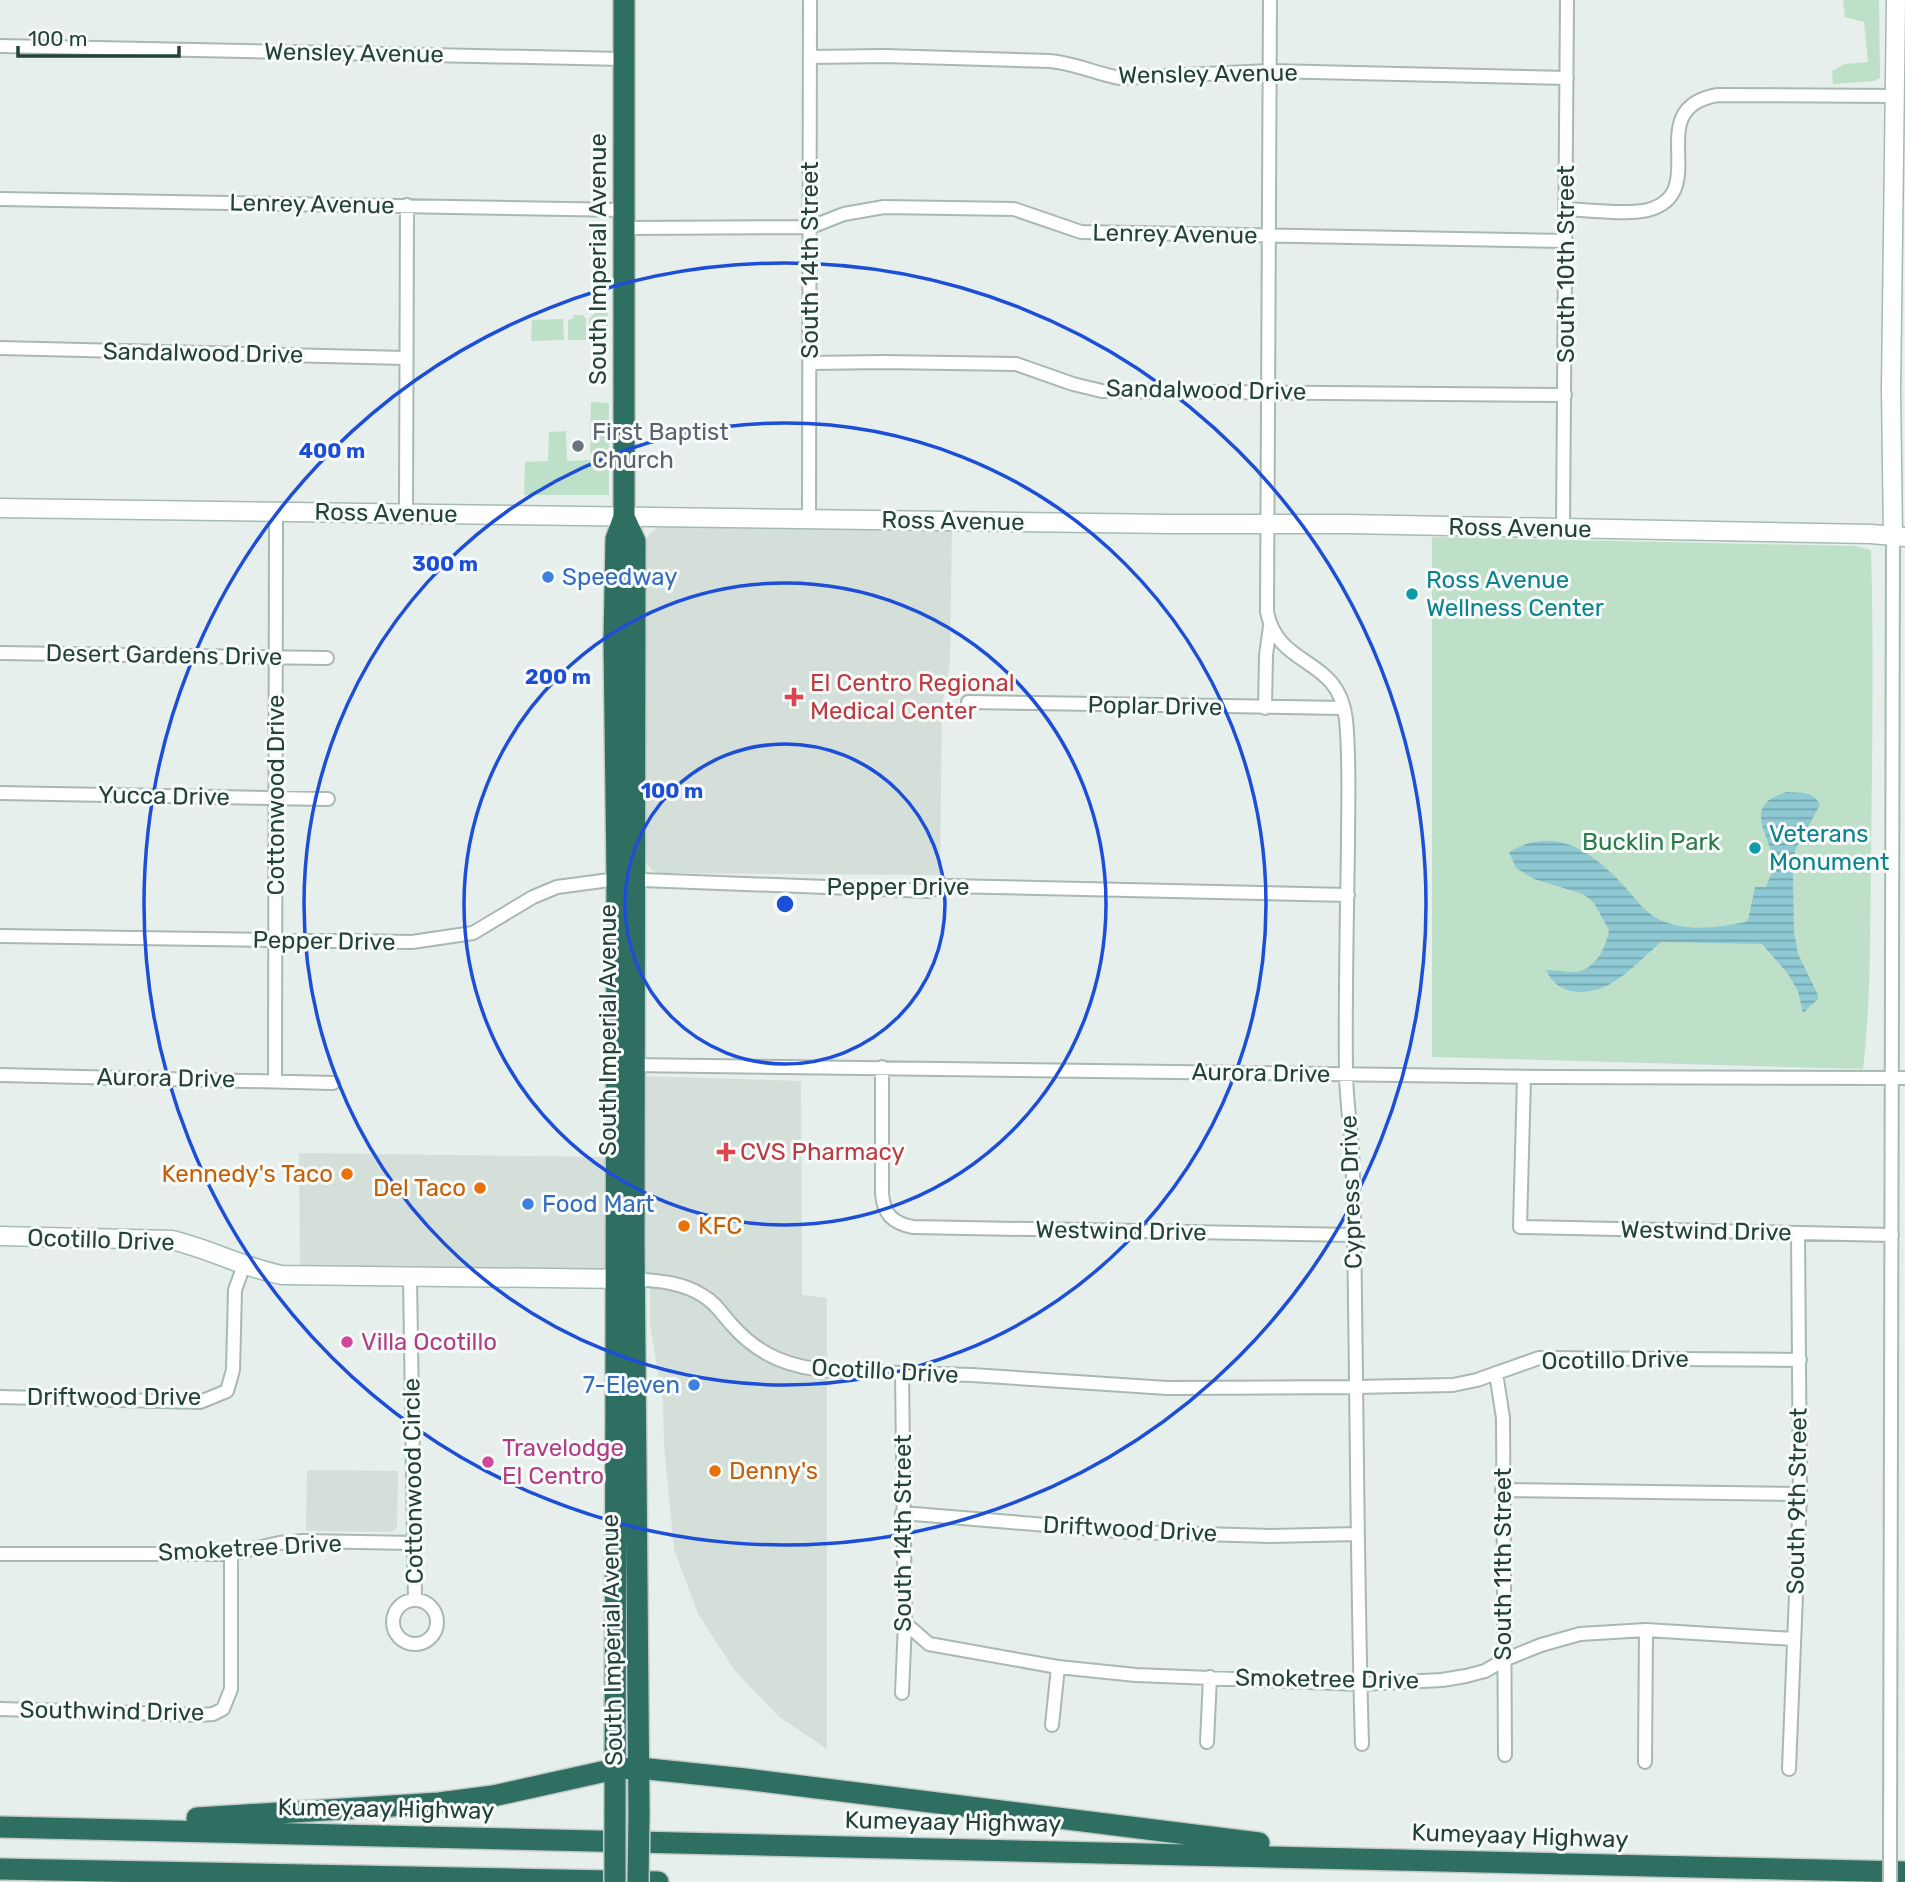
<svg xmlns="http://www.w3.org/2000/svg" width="1905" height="1882" font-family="Rubik,sans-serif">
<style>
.built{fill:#d4dfda}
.green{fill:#bfe0c8}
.water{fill:url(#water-rules)}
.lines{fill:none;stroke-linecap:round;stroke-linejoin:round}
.street-casing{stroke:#a8b8b2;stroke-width:16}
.secondary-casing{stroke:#a4bbb3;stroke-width:21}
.highway-casing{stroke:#c2cac8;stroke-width:24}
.street{stroke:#fff;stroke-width:12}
.secondary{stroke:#fff;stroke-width:18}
.highway{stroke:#2f6f62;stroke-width:21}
.street-bridge-casing{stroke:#a8b8b2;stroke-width:16;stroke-linecap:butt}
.highway-bridge-casing{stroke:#c2cac8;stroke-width:24;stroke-linecap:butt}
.street-bridge{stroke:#fff;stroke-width:12}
.highway-bridge{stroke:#2f6f62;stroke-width:21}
.ring{fill:none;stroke:#1d4ed8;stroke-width:3.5}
.worship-dot{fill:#6b7280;stroke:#f7fbf9;stroke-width:2.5}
.shop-dot{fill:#3f7fe0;stroke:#f7fbf9;stroke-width:2.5}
.culture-dot{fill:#0f9aa8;stroke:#f7fbf9;stroke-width:2.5}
.health-dot{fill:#e0444e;stroke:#f7fbf9;stroke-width:2.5}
.food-dot{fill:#e8710a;stroke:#f7fbf9;stroke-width:2.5}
.hotel-dot{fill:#d1479c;stroke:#f7fbf9;stroke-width:2.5}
.labels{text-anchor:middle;stroke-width:6;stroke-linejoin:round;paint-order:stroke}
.street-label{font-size:24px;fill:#24423a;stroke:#f7fbf9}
.worship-label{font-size:24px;fill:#5b616d;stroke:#f7fbf9;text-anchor:start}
.shop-label{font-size:24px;fill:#366cbe;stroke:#f7fbf9;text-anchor:start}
.culture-label{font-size:24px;fill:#0d838f;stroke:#f7fbf9;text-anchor:start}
.health-label{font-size:24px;fill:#be3a42;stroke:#f7fbf9;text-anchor:start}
.park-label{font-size:24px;fill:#2d7a4b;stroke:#f7fbf9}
.food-label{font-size:24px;fill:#c56008;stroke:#f7fbf9;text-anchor:end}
.hotel-label{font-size:24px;fill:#b23c85;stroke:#f7fbf9;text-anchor:start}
.centre{fill:#1d4ed8;stroke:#f7fbf9;stroke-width:3.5}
.ring-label{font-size:21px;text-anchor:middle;font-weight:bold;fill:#1d4ed8;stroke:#f7fbf9;stroke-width:6;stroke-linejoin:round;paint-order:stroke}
</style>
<defs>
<pattern id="water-rules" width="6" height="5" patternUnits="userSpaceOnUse" patternTransform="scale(1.75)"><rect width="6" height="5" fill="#8ec9d4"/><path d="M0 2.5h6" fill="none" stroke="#74a5ad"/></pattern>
</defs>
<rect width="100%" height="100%" fill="#e6efeb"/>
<!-- built -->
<path class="built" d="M 661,526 L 952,527 L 950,663 L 942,705 L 940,875 L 658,873 L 651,870 L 645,859 L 646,541 L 650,533 Z
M 607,1075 L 801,1081 L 802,1295 L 827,1298 L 827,1749 L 778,1716 L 735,1671 L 698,1614 L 674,1549 L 664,1445 L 663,1403 L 650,1324 L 650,1281 L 300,1276 L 299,1153 L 605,1157 Z
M 307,1470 L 398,1471 L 397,1528 L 392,1532 L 306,1531 Z"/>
<!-- green -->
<path class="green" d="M 1843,0 L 1879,0 L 1880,78 L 1874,81 L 1833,84 L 1832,71 L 1845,64 L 1868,62 L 1864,22 L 1845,17 Z
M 607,280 L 608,345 L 589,338 L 589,319 L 596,312 L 595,282 Z
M 573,315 L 583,315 L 586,319 L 586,340 L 568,340 L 568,320 L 574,318 Z
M 563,319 L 564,340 L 531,341 L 532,320 Z
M 591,402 L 609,403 L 609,495 L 524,495 L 525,462 L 548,461 L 549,432 L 566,431 L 567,461 L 590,460 Z
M 1432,537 L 1856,546 L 1871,550 C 1874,654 1872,758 1871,863 C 1870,932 1871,1001 1863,1069 L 1432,1057 Z"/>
<!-- water -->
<path class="water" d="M 1787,792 C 1801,793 1814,791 1820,805 L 1795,850 L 1793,876 L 1794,931 L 1798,954 L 1818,995 L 1818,999 L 1803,1013 L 1798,991 L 1788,974 L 1762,944 L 1661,942 C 1635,964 1609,998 1571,991 C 1559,988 1551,981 1546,970 C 1556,970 1566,972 1575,972 C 1596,970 1606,947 1609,930 L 1594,903 L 1583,894 L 1534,879 L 1516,868 L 1509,852 C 1556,824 1594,853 1625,887 C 1636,899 1645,913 1660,920 C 1687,932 1717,928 1745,922 L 1748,920 L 1755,887 L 1766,887 C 1769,879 1775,868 1773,860 C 1769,833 1741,805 1787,792 Z"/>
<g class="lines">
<!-- street casing -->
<g class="street-casing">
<path id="street" d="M 1270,0 L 1267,612 C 1279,670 1339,655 1346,720 C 1350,760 1348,802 1348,843 C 1347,919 1345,995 1346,1071 C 1346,1096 1350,1122 1352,1147 C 1353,1176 1354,1206 1354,1235 C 1357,1405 1357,1575 1362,1744
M 0,46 L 623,59
M 810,57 L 884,56 L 1050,61 C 1075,63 1096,74 1120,78 L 1270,71 L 1567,78
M 0,199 L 624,210
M 1566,209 C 1588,210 1628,215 1648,210 C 1714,192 1639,108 1718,95 L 1896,96
M 624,228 L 811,227 L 844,214 L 884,207 L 1014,209 L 1081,232 L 1566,241
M 0,348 L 405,358
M 810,363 L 883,362 L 1016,364 L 1073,384 L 1102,391 L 1565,395
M 406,513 L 407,205
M 809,520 L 810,0
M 1563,528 L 1567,0
M 0,653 L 327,658
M 968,702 L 1343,708
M 1265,708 L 1266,655 L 1270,626
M 0,793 L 328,799
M 0,936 L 412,942 L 473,933 L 533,897 L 557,887 L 617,879 L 928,891 L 946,886 L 1348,895
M 631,1065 L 1550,1077 L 1905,1078
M 882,1067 L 882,1194 C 884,1214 892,1223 913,1227 L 1354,1235
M 0,1075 L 333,1083
M 1524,1077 L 1520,1227 L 1892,1235
M 275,1080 L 276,511
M 410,1277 L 415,1600
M 635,1279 C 659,1281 681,1282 702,1295 C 716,1303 722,1314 732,1325 C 760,1357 792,1368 833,1371 L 972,1375 L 1167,1388 L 1355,1387 L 1453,1385 L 1477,1380 L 1539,1358 L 1800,1360
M 1496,1373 L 1503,1418 L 1505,1755
M 0,1397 L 200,1402 L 227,1391 L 233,1370 L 235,1290 L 244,1265
M 1502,1490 L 1800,1494
M 902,1513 L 1131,1532 L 1271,1536 L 1358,1534
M 0,1554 L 231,1554 L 279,1543 L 303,1541 L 415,1543
M393 1622a22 22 0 1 1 44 0a22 22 0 1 1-44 0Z
M 905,1623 L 929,1644 L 1058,1667 L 1136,1675 L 1360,1684 L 1442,1680 L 1466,1676 L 1485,1671 L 1504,1660 L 1541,1645 L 1580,1634 L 1646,1630 L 1793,1639
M 902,1693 L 905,1623 L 902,1373
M 0,1709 L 199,1715 L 213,1714 L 223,1709 L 231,1689 L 231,1554
M 1052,1725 L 1058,1667
M 1207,1742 L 1210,1677
M 1645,1762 L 1646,1630
M 1789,1769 L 1800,1494 L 1798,1233
M 1890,1850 L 1893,537"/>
</g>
<!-- secondary casing -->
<g class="secondary-casing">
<path id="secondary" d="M 0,508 L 1171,524 L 1348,524 L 1871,534 L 1905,537
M 1893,537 L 1891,390 L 1896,0
M 0,1236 L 172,1240 C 210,1249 244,1268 282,1275 L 627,1279"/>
</g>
<!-- highway casing -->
<g class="highway-casing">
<path id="highway" d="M 624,517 L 635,541 L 634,1245 L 639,1814
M 615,1814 L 617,879 L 614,640 L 616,539 L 624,517 L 624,0
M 197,1818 L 439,1803 L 493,1796 L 615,1769 L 639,1768 L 745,1779 L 1259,1843
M 0,1827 L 1905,1872
M 0,1869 L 658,1882"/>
</g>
<!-- street -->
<use href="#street" class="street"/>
<!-- secondary -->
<use href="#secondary" class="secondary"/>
<!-- highway -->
<use href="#highway" class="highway"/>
<!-- street-bridge casing -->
<g class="street-bridge-casing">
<path id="street-bridge" d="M 1890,1882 L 1890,1850"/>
</g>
<!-- highway-bridge casing -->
<g class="highway-bridge-casing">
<path id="highway-bridge" d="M 615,1882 L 615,1814
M 638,1882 L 639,1814"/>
</g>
<!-- street-bridge -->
<use href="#street-bridge" class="street-bridge"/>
<!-- highway-bridge -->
<use href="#highway-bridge" class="highway-bridge"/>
</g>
<!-- distance rings -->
<g class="ring">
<circle cx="785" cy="904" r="160"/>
<circle cx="785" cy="904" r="321"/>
<circle cx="785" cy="904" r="481"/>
<circle cx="785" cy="904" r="641"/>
</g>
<!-- markers -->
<circle class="worship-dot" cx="578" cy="446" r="7"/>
<g class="shop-dot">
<circle cx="548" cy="577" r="7"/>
<circle cx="528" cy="1204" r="7"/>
<circle cx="694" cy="1385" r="7"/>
</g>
<g class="culture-dot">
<circle cx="1412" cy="594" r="7"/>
<circle cx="1755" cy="848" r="7"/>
</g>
<g class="health-dot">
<path d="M790.5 686.5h7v7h7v7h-7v7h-7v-7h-7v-7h7z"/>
<path d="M722.5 1141.5h7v7h7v7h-7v7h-7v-7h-7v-7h7z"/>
</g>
<g class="food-dot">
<circle cx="347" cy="1174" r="7"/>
<circle cx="480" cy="1188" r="7"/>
<circle cx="684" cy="1226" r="7"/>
<circle cx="715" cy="1471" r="7"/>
</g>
<g class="hotel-dot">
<circle cx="347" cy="1342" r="7"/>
<circle cx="488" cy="1462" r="7"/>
</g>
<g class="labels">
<!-- street labels -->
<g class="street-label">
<text transform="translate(354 53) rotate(1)" y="8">Wensley Avenue</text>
<text transform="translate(1208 74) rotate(-1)" y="8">Wensley Avenue</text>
<text transform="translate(312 204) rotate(1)" y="8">Lenrey Avenue</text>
<text transform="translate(1175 234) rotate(1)" y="8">Lenrey Avenue</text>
<text transform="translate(598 259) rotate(-90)" y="8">South Imperial Avenue</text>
<text transform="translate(810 260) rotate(-90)" y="8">South 14th Street</text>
<text transform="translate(1566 264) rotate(-90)" y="8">South 10th Street</text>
<text transform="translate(203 353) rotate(1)" y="8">Sandalwood Drive</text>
<text transform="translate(1206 390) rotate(1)" y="8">Sandalwood Drive</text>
<text transform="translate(386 513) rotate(1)" y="8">Ross Avenue</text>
<text transform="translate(953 521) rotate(1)" y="8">Ross Avenue</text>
<text transform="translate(1520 528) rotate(1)" y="8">Ross Avenue</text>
<text transform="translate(164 655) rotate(1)" y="8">Desert Gardens Drive</text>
<text transform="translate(1155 706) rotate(1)" y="8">Poplar Drive</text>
<text transform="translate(276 795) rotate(-90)" y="8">Cottonwood Drive</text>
<text transform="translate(164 796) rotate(1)" y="8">Yucca Drive</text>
<text x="898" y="895">Pepper Drive</text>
<text transform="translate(324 941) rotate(1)" y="8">Pepper Drive</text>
<text transform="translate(608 1030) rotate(-90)" y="8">South Imperial Avenue</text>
<text transform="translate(1261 1073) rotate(1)" y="8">Aurora Drive</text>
<text transform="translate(166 1078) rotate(1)" y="8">Aurora Drive</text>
<text transform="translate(1351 1192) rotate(-92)" y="8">Cypress Drive</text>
<text transform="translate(1121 1231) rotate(1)" y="8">Westwind Drive</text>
<text transform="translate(1706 1231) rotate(1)" y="8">Westwind Drive</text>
<text transform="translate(101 1240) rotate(2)" y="8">Ocotillo Drive</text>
<text transform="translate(1615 1360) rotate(-1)" y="8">Ocotillo Drive</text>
<text transform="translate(885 1371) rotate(3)" y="8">Ocotillo Drive</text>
<text x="114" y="1405">Driftwood Drive</text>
<text transform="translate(413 1481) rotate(-91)" y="8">Cottonwood Circle</text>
<text transform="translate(1797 1501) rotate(-89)" y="8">South 9th Street</text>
<text transform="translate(1130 1529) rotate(3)" y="8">Driftwood Drive</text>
<text transform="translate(903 1533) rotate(-90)" y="8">South 14th Street</text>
<text transform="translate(250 1548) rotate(-3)" y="8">Smoketree Drive</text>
<text transform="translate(1503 1564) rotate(-90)" y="8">South 11th Street</text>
<text transform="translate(612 1640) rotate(-91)" y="8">South Imperial Avenue</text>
<text transform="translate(1327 1679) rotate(1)" y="8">Smoketree Drive</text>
<text transform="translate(112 1711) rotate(1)" y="8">Southwind Drive</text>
<text transform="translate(386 1809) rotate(1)" y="8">Kumeyaay Highway</text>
<text transform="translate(953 1822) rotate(1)" y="8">Kumeyaay Highway</text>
<text transform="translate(1520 1836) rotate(2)" y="8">Kumeyaay Highway</text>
</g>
<!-- worship labels -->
<g class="worship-label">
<text x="592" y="440">First Baptist<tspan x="592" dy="28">Church</tspan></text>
</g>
<!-- shop labels -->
<g class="shop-label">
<text x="562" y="585">Speedway</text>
<text x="542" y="1212">Food Mart</text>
<text x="680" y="1393" text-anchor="end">7-Eleven</text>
</g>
<!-- culture labels -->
<g class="culture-label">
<text x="1426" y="588">Ross Avenue<tspan x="1426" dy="28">Wellness Center</tspan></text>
<text x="1769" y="842">Veterans<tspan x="1769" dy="28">Monument</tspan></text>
</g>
<!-- health labels -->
<g class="health-label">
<text x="810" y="691">El Centro Regional<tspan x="810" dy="28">Medical Center</tspan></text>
<text x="740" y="1160">CVS Pharmacy</text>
</g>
<!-- park labels -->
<g class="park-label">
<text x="1651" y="850">Bucklin Park</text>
</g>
<!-- food labels -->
<g class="food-label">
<text x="333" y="1182">Kennedy's Taco</text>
<text x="466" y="1196">Del Taco</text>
<text x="698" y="1234" text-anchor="start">KFC</text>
<text x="729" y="1479" text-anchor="start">Denny's</text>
</g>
<!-- hotel labels -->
<g class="hotel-label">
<text x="361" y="1350">Villa Ocotillo</text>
<text x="502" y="1456">Travelodge<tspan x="502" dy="28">El Centro</tspan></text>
</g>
</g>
<circle cx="785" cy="904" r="10" class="centre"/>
<g class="ring-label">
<text x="332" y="458">400 m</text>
<text x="445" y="571">300 m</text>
<text x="558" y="684">200 m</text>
<text x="672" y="798">100 m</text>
</g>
<!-- scale -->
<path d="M18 46v10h161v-10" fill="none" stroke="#24423a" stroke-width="3.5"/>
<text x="28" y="46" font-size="21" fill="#24423a" stroke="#f7fbf9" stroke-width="5" paint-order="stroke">100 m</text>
</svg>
